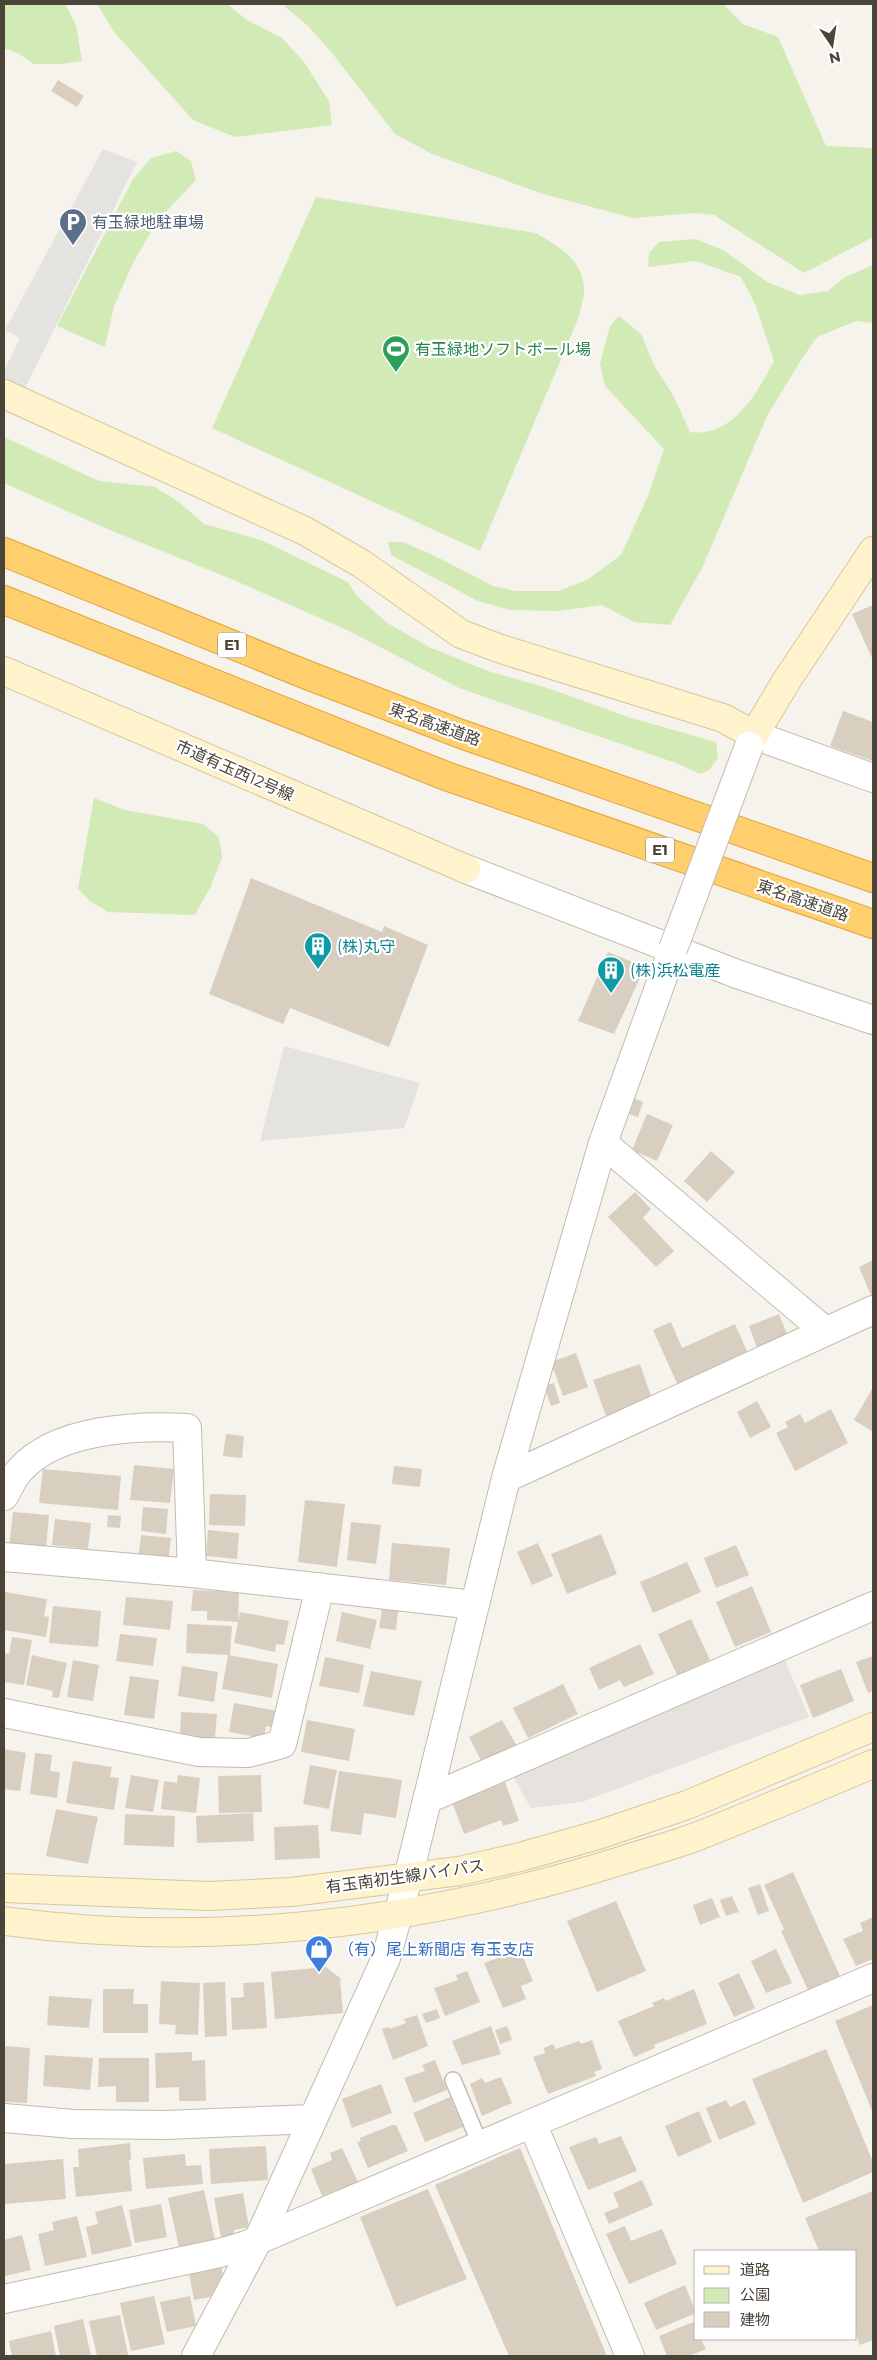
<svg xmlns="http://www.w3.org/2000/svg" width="877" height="2360" font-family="Montserrat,'Noto Sans JP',sans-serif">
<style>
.industrial{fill:#e6e2dd}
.green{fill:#d2eab5}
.parking{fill:#e5e3e0}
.building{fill:#d8cfc1}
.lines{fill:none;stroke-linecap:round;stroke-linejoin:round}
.lane-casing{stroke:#c2bbae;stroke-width:18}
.street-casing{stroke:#c2bbae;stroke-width:30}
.secondary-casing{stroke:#d6c79b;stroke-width:30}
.highway-casing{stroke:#e0a43c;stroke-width:30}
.lane{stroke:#fff;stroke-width:15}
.street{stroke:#fff;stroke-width:28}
.secondary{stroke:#fff3cd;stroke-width:28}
.highway{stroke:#ffcf6e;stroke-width:28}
.street-bridge-casing{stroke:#c2bbae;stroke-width:30;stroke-linecap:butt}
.street-bridge{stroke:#fff;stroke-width:28}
.labels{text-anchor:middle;stroke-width:4.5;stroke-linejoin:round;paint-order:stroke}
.shield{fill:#fff;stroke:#817c74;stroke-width:1}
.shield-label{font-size:15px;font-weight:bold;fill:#4b4439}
.service-label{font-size:16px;fill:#4e5e75;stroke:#fff;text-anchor:start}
.leisure-label{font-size:16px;fill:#27864d;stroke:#fff;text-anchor:start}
.street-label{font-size:16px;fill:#4b4439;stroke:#fff}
.culture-label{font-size:16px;fill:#0d838f;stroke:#fff;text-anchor:start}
.shop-label{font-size:16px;fill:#366cbe;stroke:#fff;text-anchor:start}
</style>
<rect width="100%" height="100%" fill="#f6f3ec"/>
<!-- industrial -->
<path class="industrial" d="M 783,1656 L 809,1717 L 582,1802 L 531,1808 L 509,1770 Z"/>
<!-- green -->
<path class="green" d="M 4,4 L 65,4 L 76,25 L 82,61 L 61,64 L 34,64 L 19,54 L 4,48 Z
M 97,4 L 227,4 L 247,20 L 282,38 L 304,62 L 329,101 L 332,125 L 235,137 L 193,120 L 114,32 Z
M 282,4 L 723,4 L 743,24 L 778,37 L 826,146 L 873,148 L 873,237 L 804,273 L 714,215 L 694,213 L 633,218 L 543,194 L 432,154 L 395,134 L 332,53 L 309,27 Z
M 176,151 L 191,161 L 196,180 L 157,221 L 131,267 L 114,306 L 105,347 L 57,326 L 133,179 L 151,158 Z
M 316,197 L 536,233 C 559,247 584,260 584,291 C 584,300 580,310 578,319 L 480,551 L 212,428 Z
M 695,239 L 723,250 L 767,282 L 800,295 L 828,291 L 845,277 L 873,265 L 873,323 L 856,321 L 817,337 L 801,360 L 767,416 L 703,566 L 670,625 L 634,622 L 602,605 L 558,611 L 510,610 L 478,601 L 391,555 L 388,542 L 403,542 L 435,556 L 493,586 L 515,591 L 558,591 L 587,580 L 621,555 L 648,496 L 664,449 L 605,386 L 600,364 L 610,326 L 619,316 L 641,334 L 655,367 L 673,395 L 690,432 C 733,438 757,393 774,361 L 756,306 L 741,277 L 696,261 L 648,267 L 649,253 L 659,242 Z
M 4,437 L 99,481 L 155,487 L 179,502 L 204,524 L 261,540 L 348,582 L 357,596 L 386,622 L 429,647 L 488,671 L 548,688 L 628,717 L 716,742 L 718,758 L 709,770 L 700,774 L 676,763 L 459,688 L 349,631 L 236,581 L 105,528 L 4,483 Z
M 94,798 L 125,810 L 203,824 L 219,837 L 222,857 L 211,886 L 195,915 L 108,912 L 90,901 L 78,889 Z"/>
<!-- parking -->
<path class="parking" d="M 103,149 L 137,162 L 25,388 L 4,379 L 4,371 L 20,338 L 5,330 Z
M 284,1046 L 420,1083 L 404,1128 L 260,1141 Z"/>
<!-- building -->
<path class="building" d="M 58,80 L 84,96 L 77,107 L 51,91 Z
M 873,605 L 873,658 L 872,658 L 852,614 Z
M 843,711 L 873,722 L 873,761 L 830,746 Z
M 251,878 L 382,932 L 384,926 L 428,945 L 389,1047 L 290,1008 L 283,1024 L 209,994 Z
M 608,952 L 645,967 L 614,1034 L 578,1021 Z
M 631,1097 L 643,1102 L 638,1117 L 626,1113 Z
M 647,1114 L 673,1125 L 657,1161 L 632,1150 Z
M 711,1151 L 735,1172 L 707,1202 L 684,1181 Z
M 635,1192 L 651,1209 L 643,1218 L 674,1251 L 656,1267 L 608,1217 Z
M 873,1260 L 873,1300 L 859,1267 Z
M 779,1314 L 790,1341 L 759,1353 L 749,1326 Z
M 671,1322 L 682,1348 L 735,1324 L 750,1358 L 680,1390 L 653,1330 Z
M 576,1353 L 588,1387 L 563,1396 L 551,1362 Z
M 640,1364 L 653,1402 L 607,1419 L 593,1380 Z
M 554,1383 L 560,1403 L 551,1406 L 544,1386 Z
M 873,1387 L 873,1432 L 854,1420 Z
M 757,1401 L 771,1427 L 750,1438 L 737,1412 Z
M 831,1409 L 848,1443 L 795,1471 L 776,1433 L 788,1427 L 785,1422 L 800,1414 L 805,1423 Z
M 226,1434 L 244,1436 L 242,1458 L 223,1456 Z
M 134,1465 L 174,1469 L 170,1503 L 130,1500 Z
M 394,1466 L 422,1469 L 420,1487 L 392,1484 Z
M 43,1469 L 121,1476 L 118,1510 L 39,1503 Z
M 210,1494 L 246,1495 L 245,1526 L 209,1525 Z
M 305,1500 L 345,1504 L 337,1567 L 298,1562 Z
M 143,1507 L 168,1509 L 166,1534 L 141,1531 Z
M 13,1512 L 49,1515 L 46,1550 L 9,1547 Z
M 108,1515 L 121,1516 L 120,1528 L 107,1527 Z
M 55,1519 L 91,1523 L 88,1549 L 52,1545 Z
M 351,1522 L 381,1525 L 376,1564 L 347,1560 Z
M 208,1530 L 239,1533 L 237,1559 L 206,1556 Z
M 601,1534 L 617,1574 L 567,1594 L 551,1554 Z
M 141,1535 L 171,1538 L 168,1563 L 138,1560 Z
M 392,1543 L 450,1548 L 446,1585 L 389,1580 Z
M 538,1543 L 553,1576 L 532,1585 L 517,1552 Z
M 736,1545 L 749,1575 L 716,1588 L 704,1558 Z
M 687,1562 L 701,1592 L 653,1613 L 640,1582 Z
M 752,1586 L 771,1632 L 735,1647 L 716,1602 Z
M 193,1590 L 239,1592 L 238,1622 L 207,1620 L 207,1611 L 191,1611 Z
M 5,1592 L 47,1599 L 44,1616 L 49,1617 L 46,1637 L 4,1630 Z
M 126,1597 L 173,1601 L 170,1630 L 123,1625 Z
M 53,1606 L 101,1611 L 98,1647 L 49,1643 Z
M 382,1609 L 398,1611 L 396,1630 L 379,1628 Z
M 240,1612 L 289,1621 L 284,1645 L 276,1644 L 275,1652 L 234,1643 Z
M 342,1612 L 377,1620 L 370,1649 L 336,1641 Z
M 691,1619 L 710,1660 L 677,1675 L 658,1634 Z
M 187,1624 L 232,1626 L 230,1655 L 186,1653 Z
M 120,1634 L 157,1638 L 153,1666 L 116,1661 Z
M 12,1637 L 32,1640 L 24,1685 L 4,1682 L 4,1653 L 9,1654 Z
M 640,1644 L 654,1674 L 624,1687 L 620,1680 L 599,1690 L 589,1668 Z
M 32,1655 L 67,1663 L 59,1698 L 52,1697 L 53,1691 L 26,1685 Z
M 228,1655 L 278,1664 L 272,1698 L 222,1689 Z
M 873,1656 L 873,1691 L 868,1693 L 856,1662 Z
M 325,1657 L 364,1665 L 359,1693 L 319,1686 Z
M 73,1660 L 99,1665 L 93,1701 L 67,1697 Z
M 182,1666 L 218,1672 L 214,1702 L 178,1696 Z
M 841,1669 L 854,1701 L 813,1718 L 800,1685 Z
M 371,1671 L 422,1681 L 414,1716 L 363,1706 Z
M 130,1676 L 159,1680 L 154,1719 L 124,1715 Z
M 563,1684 L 578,1714 L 528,1738 L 513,1708 Z
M 234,1703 L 278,1711 L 275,1728 L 266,1726 L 264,1738 L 229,1732 Z
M 181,1712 L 217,1714 L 215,1739 L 180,1736 Z
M 307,1720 L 355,1729 L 349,1761 L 301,1752 Z
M 502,1720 L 519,1750 L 485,1768 L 469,1737 Z
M 4,1749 L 26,1753 L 20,1791 L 4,1789 Z
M 35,1753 L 52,1755 L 50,1771 L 60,1772 L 57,1798 L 30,1794 Z
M 73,1761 L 112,1767 L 110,1777 L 119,1778 L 114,1810 L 66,1803 Z
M 310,1765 L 337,1770 L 329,1809 L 303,1804 Z
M 339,1771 L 402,1780 L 396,1818 L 364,1813 L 361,1835 L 330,1831 Z
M 131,1775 L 159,1780 L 153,1812 L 125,1808 Z
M 178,1775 L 200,1778 L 196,1813 L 161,1809 L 164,1781 L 177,1783 Z
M 261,1775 L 262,1812 L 219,1813 L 218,1776 Z
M 505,1782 L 519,1821 L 503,1826 L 501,1820 L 464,1834 L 452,1802 Z
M 56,1809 L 98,1817 L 88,1864 L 46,1856 Z
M 253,1813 L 254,1841 L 197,1843 L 196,1816 Z
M 125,1814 L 175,1816 L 174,1847 L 124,1845 Z
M 318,1825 L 320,1858 L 275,1860 L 274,1827 Z
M 793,1872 L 840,1976 L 808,1990 L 781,1931 L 784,1929 L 764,1885 Z
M 760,1884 L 769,1911 L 758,1915 L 748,1888 Z
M 732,1896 L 739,1912 L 726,1916 L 720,1900 Z
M 712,1898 L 720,1917 L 700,1925 L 693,1905 Z
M 616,1901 L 646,1971 L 597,1992 L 567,1921 Z
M 873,1917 L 873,1959 L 856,1966 L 843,1939 L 863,1931 L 860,1923 Z
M 776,1949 L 792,1983 L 766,1993 L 751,1961 Z
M 520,1950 L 533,1981 L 521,1986 L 526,1999 L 503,2008 L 484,1963 Z
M 326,1967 L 340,1978 L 343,2013 L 275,2019 L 271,1972 Z
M 467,1971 L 480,2002 L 445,2016 L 434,1988 L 458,1980 L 456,1975 Z
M 739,1973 L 755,2008 L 734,2017 L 718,1983 Z
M 161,1981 L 200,1983 L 198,2035 L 175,2034 L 176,2025 L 159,2024 Z
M 225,1982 L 227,2036 L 205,2037 L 203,1983 Z
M 264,1982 L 267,2028 L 232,2030 L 231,1998 L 244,1997 L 243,1983 Z
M 103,1989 L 134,1989 L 133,2004 L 148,2004 L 148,2033 L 103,2033 Z
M 694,1989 L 707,2024 L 654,2045 L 655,2048 L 634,2057 L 618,2021 L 654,2006 L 652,2003 L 664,1998 L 666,2001 Z
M 49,1996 L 92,1999 L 89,2028 L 47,2025 Z
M 873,2005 L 873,2113 L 835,2021 Z
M 437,2009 L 440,2018 L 426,2023 L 422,2014 Z
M 417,2015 L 428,2046 L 393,2060 L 382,2029 L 389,2027 L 390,2029 L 406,2023 L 404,2019 Z
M 491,2026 L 501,2054 L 462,2065 L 452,2041 Z
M 507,2026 L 512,2040 L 500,2044 L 495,2030 Z
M 592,2040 L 602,2069 L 594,2072 L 596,2076 L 548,2094 L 533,2057 L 545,2053 L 544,2048 L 553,2044 L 556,2049 L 579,2041 L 581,2044 Z
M 4,2046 L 30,2048 L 27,2103 L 4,2102 Z
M 826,2049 L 873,2162 L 873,2172 L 803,2203 L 752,2079 Z
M 192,2052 L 192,2061 L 205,2060 L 206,2101 L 179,2101 L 179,2087 L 156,2088 L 155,2053 Z
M 45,2055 L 93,2058 L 90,2090 L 43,2086 Z
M 99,2058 L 149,2058 L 149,2102 L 116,2102 L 116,2086 L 98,2087 Z
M 435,2060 L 447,2090 L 414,2103 L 404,2078 L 425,2071 L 422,2065 Z
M 501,2077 L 512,2103 L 482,2116 L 470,2084 L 482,2078 L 485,2083 Z
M 381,2084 L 392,2113 L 352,2128 L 342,2099 Z
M 450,2097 L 463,2127 L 425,2142 L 413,2113 Z
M 726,2100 L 730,2107 L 745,2100 L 756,2124 L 719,2140 L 706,2108 Z
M 699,2111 L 712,2142 L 678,2157 L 665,2126 Z
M 392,2125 L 396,2125 L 408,2151 L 368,2168 L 357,2142 L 361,2141 L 360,2138 Z
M 621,2136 L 637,2171 L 588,2190 L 569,2147 L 596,2137 L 599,2144 Z
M 130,2143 L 131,2160 L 129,2160 L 132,2191 L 76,2197 L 73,2167 L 79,2167 L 78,2149 Z
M 266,2146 L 268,2180 L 211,2184 L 209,2149 Z
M 342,2148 L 358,2182 L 322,2196 L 311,2169 L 332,2160 L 330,2153 Z
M 520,2148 L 607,2356 L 509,2356 L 435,2185 Z
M 185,2154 L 186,2166 L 201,2165 L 203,2184 L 146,2189 L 143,2158 Z
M 63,2159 L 66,2199 L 4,2204 L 4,2164 Z
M 642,2180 L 653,2205 L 609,2224 L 604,2213 L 619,2207 L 613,2193 Z
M 428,2189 L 467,2279 L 396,2307 L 360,2217 Z
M 204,2190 L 215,2240 L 179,2248 L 168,2198 Z
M 873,2191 L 873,2340 L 860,2345 L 856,2335 L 856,2251 L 819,2251 L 805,2218 Z
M 243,2193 L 249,2227 L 234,2230 L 235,2236 L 221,2238 L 214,2198 Z
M 161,2204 L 167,2237 L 135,2243 L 129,2210 Z
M 122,2205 L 132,2246 L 92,2255 L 86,2227 L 98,2224 L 95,2212 Z
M 77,2216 L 87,2257 L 45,2266 L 38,2234 L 54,2230 L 52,2222 Z
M 625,2226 L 631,2241 L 662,2229 L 677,2264 L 629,2284 L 606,2234 Z
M 22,2235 L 31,2270 L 5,2276 L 4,2240 Z
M 221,2266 L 224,2280 L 216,2296 L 194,2300 L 189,2273 Z
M 685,2285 L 696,2313 L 656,2330 L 644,2303 Z
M 154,2296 L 165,2344 L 131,2351 L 120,2303 Z
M 190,2296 L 196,2326 L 167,2332 L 160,2302 Z
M 120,2315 L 128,2355 L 97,2356 L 89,2321 Z
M 83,2319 L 91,2356 L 60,2356 L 54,2326 Z
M 693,2322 L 696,2328 L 696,2339 L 701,2339 L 706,2349 L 689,2356 L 667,2356 L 659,2336 Z
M 51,2331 L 56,2356 L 12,2356 L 9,2341 Z"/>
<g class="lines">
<!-- lane casing -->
<g class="lane-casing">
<path id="lane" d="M 453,2080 L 480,2144"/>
</g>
<!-- street casing -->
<g class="street-casing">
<path id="street" d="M 749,746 L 754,735 L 873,778
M 466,869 L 737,974 L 873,1020
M 603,1143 L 825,1331
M 506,1478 L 873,1310
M 4,1496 C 9,1488 13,1477 20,1470 C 56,1429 137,1425 187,1428 L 192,1573
M 4,1557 L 192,1573 L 475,1605
M 4,1713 L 199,1752 L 248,1753 L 282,1744 L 320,1587
M 428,1799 L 873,1606
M 4,2118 L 73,2124 L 165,2125 L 312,2119
M 532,2123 L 630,2356
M 4,2299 L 220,2253 L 244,2246 L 873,1978
M 196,2356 L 259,2238 L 386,1958 L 408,1878 L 506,1478 L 603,1143 L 673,949"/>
</g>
<!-- secondary casing -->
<g class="secondary-casing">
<path id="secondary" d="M 4,394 L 305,531 L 362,564 L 461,634 L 501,649 L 723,718 L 754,735 L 787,680 L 873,551
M 4,671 L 466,869
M 4,1888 L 209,1896 L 291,1892 L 459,1871 L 520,1857 L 598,1835 L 687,1805 L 873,1727
M 4,1921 C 212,1949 417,1924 617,1862 C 644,1853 672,1846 698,1836 C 757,1813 815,1788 873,1764"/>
</g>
<!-- highway casing -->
<g class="highway-casing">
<path id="highway" d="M 4,552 L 307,675 L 461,734 L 873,878
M 4,600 L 446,776 L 873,924"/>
</g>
<!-- lane -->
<use href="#lane" class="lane"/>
<!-- street -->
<use href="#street" class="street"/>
<!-- secondary -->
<use href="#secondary" class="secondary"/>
<!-- highway -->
<use href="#highway" class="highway"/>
<!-- street-bridge casing -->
<g class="street-bridge-casing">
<path id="street-bridge" d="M 673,949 L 749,746"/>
</g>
<!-- street-bridge -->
<use href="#street-bridge" class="street-bridge"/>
</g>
<!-- icons -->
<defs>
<g id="parking-pin" transform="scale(1.4375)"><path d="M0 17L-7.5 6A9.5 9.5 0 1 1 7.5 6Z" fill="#5c6f8a" stroke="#fff"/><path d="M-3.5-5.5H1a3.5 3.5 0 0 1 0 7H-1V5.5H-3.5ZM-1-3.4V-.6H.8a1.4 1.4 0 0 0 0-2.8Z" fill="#fff"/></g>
<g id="stadium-pin" transform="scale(1.4375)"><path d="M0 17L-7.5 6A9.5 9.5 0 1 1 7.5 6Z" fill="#2e9e5b" stroke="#fff"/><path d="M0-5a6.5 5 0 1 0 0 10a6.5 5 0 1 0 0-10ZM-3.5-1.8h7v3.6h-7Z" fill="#fff"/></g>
<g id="building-pin" transform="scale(1.4375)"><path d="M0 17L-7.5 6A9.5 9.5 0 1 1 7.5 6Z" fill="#0f9aa8" stroke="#fff"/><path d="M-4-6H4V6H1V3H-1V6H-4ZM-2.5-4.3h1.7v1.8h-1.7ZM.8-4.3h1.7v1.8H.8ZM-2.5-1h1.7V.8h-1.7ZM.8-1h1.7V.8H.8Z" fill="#fff"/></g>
<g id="shop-pin" transform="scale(1.4375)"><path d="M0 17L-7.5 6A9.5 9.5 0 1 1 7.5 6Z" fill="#3f7fe0" stroke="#fff"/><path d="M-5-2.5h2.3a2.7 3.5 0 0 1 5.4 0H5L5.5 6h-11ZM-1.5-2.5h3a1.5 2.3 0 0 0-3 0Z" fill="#fff"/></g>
</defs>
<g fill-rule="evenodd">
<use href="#parking-pin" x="73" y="222"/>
<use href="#stadium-pin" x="396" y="349"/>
<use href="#building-pin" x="318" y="946"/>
<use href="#building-pin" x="611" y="970"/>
<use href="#shop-pin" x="319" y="1949"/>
</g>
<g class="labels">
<!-- shield labels -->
<g class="shield">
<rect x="218" y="632.5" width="28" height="25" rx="4"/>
<rect x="646" y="837.5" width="28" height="25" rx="4"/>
</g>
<g class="shield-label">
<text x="232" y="650">E1</text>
<text x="660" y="855">E1</text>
</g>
<!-- service labels -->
<g class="service-label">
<text x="92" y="228">有玉緑地駐車場</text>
</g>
<!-- leisure labels -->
<g class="leisure-label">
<text x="415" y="355">有玉緑地ソフトボール場</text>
</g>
<!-- street labels -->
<g class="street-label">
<text transform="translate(435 724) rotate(20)" y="6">東名高速道路</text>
<text transform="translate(235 770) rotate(24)" y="6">市道有玉西12号線</text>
<text transform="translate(803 900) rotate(19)" y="6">東名高速道路</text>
<text transform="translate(405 1876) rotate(-8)" y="6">有玉南初生線バイパス</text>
</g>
<!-- culture labels -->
<g class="culture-label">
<text x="337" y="952">(株)丸守</text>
<text x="630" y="976">(株)浜松電産</text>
</g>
<!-- shop labels -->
<g class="shop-label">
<text x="338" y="1955">（有）尾上新聞店 有玉支店</text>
</g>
</g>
<!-- border -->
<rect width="877" height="2360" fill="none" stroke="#4b4439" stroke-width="10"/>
<!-- legend -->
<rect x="694" y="2250" width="162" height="90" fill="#ffffff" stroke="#b7b4b0"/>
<rect x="704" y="2266" width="25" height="8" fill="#fff3cd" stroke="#b7b4b0"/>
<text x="740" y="2275" font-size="15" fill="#4b4439">道路</text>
<rect x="704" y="2288" width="25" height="15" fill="#d2eab5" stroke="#b7b4b0"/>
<text x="740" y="2300" font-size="15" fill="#4b4439">公園</text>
<rect x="704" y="2312" width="25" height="15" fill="#d8cfc1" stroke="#b7b4b0"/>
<text x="740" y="2325" font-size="15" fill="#4b4439">建物</text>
<!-- north arrow -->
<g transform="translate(832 45) rotate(167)" stroke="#ffffff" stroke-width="4" paint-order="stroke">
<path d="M0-4L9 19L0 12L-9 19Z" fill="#4b4439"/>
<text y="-8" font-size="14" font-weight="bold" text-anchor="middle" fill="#4b4439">N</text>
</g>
</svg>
